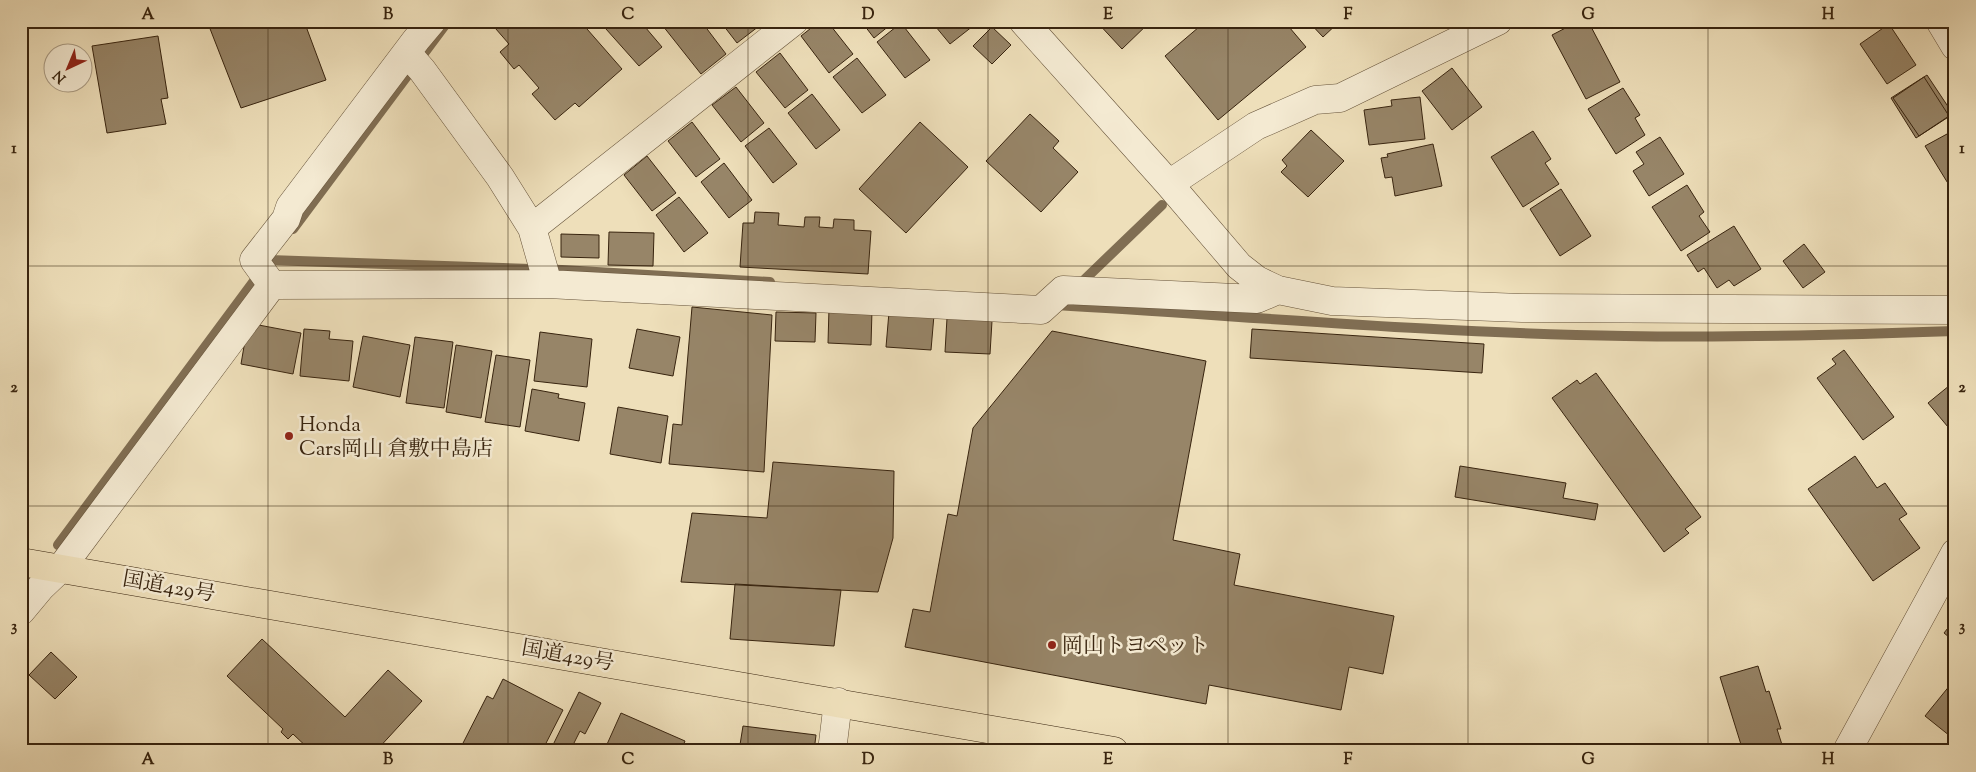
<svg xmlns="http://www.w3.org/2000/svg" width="1976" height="772" font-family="'Sorts Mill Goudy','Noto Serif JP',serif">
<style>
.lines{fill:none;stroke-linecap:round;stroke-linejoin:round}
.stream{stroke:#806e53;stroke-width:10}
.building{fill:#978568;stroke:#38240f}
.street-casing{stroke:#66533a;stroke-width:29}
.highway-casing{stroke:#38240f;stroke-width:29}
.street{stroke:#f4ead2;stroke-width:28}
.highway{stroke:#eedfba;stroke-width:28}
.grid{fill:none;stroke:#38240f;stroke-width:1;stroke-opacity:0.55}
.poi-dot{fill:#8f2418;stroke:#f4ead2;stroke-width:2}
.labels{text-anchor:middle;stroke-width:5;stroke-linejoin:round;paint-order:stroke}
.poi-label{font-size:21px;fill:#38240f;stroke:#f4ead2;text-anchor:start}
.street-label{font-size:21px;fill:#38240f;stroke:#f4ead2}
.neatline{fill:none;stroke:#38240f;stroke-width:2}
.grid-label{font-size:16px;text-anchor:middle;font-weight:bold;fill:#38240f}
</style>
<rect width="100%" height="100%" fill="#eedfba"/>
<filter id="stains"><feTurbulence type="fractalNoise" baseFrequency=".004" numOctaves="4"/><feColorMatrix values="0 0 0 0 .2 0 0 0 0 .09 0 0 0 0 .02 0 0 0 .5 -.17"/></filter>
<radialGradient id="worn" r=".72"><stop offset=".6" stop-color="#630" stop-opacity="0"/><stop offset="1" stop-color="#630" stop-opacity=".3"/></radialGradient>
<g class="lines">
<!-- stream -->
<path class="stream" d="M 293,229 L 448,21
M 269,260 L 562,270 L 770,282
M 1083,281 L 1162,205
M 1056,305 C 1245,316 1435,333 1625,336 C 1735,338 1845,335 1955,331
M 58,545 L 260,273"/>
</g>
<!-- building -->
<path class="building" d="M 207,21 L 304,21 L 326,80 L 241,108 Z
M 489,21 L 580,21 L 622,69 L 579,107 L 575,103 L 555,120 L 532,94 L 539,88 L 519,65 L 514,69 L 500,52 L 509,44 Z
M 614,21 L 640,21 L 662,47 L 639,66 L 606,29 Z
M 659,21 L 701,21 L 726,54 L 701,74 Z
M 720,21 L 761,21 L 763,23 L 737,43 Z
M 820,21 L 827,21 L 853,54 L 829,73 L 801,36 Z
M 861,21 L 895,21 L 874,38 Z
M 931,21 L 969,21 L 973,26 L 950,44 Z
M 1096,21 L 1151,21 L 1122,49 Z
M 1206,21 L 1284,21 L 1306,47 L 1218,120 L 1165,56 Z
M 1308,21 L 1340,21 L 1323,37 Z
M 1579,21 L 1588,21 L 1620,82 L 1586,99 L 1552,35 Z
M 901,23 L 930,60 L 905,78 L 877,42 Z
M 1889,24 L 1916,65 L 1887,84 L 1860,44 Z
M 992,27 L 1011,45 L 992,64 L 973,46 Z
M 158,36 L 168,98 L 161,99 L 166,124 L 107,133 L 92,46 Z
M 780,53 L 808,90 L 785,108 L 756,72 Z
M 857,58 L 886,95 L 862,113 L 833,77 Z
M 1452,68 L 1482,107 L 1452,130 L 1422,91 Z
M 1927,75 L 1953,114 L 1916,138 L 1891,98 Z
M 1924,77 L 1949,116 L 1919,136 L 1893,98 Z
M 736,87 L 764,123 L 741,142 L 712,105 Z
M 1623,88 L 1640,115 L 1635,118 L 1645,135 L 1616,154 L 1588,109 Z
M 812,94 L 840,130 L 816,149 L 788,113 Z
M 1420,97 L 1425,139 L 1369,145 L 1364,110 L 1392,106 L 1391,100 Z
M 1030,114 L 1059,141 L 1053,148 L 1078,172 L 1041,212 L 986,161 Z
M 692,122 L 720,159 L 696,177 L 668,141 Z
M 920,122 L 968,167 L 906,233 L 859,189 Z
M 769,128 L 797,164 L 773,183 L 745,146 Z
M 1311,130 L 1344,161 L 1308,197 L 1281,172 L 1287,166 L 1282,160 Z
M 1533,131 L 1551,159 L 1545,163 L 1559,184 L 1523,207 L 1491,157 Z
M 1947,134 L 1955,147 L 1955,182 L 1949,185 L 1925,146 Z
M 1660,137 L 1684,174 L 1649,196 L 1633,171 L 1644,164 L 1636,152 Z
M 1433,144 L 1442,186 L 1395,196 L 1392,177 L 1385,178 L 1381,158 L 1388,157 L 1387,154 Z
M 647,156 L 676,193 L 652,211 L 624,175 Z
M 724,163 L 752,200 L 729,218 L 701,182 Z
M 1687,185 L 1704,212 L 1699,216 L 1710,232 L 1681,251 L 1652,207 Z
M 1561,189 L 1591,236 L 1560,256 L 1530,209 Z
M 679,197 L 708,233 L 684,252 L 656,215 Z
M 755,212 L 779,213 L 778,225 L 804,227 L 805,217 L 820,217 L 819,227 L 833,228 L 834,219 L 854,220 L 854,230 L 871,231 L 868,274 L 740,267 L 743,223 L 754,223 Z
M 1734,226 L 1761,269 L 1734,286 L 1729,280 L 1717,288 L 1704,268 L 1698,272 L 1687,255 Z
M 609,232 L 654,233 L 653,266 L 608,265 Z
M 561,234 L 599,235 L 599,258 L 561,257 Z
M 1804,244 L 1825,272 L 1803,288 L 1783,261 Z
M 692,307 L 772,315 L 764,472 L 669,464 L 673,424 L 682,425 Z
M 829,308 L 872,310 L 871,345 L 828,343 Z
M 776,312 L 816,313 L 815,342 L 775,341 Z
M 889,312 L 934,315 L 931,350 L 886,347 Z
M 947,318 L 992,321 L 990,354 L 945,352 Z
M 248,323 L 301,333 L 293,374 L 241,364 Z
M 304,329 L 330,331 L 329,339 L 353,341 L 349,381 L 300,376 Z
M 637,329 L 680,337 L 673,376 L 629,368 Z
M 1252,329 L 1484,344 L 1482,373 L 1250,358 Z
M 1052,331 L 1206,361 L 1173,540 L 1240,554 L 1234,585 L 1394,616 L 1383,674 L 1349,667 L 1341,710 L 1209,685 L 1206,704 L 905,647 L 913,609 L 930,612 L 948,514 L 957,516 L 973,428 Z
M 540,332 L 592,339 L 587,387 L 534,381 Z
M 363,336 L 410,345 L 400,397 L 353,387 Z
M 415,337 L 453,342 L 444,408 L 406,403 Z
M 456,345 L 492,351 L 481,418 L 446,412 Z
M 1844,350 L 1894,417 L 1863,440 L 1817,378 L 1836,364 L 1832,359 Z
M 496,355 L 530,360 L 520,427 L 485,422 Z
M 1596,373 L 1701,517 L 1685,529 L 1689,533 L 1664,552 L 1552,398 L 1577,380 L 1580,384 Z
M 1955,381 L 1955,432 L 1953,433 L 1928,403 Z
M 532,389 L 559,394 L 558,398 L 585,403 L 579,441 L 525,431 Z
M 618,407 L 668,416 L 661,463 L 610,454 Z
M 1855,456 L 1877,488 L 1885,483 L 1907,514 L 1899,519 L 1920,548 L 1873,581 L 1808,489 Z
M 773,462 L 894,471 L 893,538 L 878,592 L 681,582 L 692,513 L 767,518 Z
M 1460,466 L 1566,483 L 1563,498 L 1598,504 L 1595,520 L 1455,497 Z
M 735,584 L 841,590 L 834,646 L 730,639 Z
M 1955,619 L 1955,642 L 1944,633 Z
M 262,639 L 345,717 L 388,670 L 422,701 L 376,751 L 311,751 L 293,734 L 288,739 L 281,732 L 283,729 L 227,676 Z
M 51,652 L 77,677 L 55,699 L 29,675 Z
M 1758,666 L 1766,692 L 1769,691 L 1781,729 L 1777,729 L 1784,751 L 1743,751 L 1720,677 Z
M 503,679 L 563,710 L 542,751 L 459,751 L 487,696 L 493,699 Z
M 1955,679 L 1955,740 L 1925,716 Z
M 579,692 L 601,703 L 585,734 L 580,731 L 570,751 L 550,751 Z
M 621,713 L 685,741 L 681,751 L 604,751 Z
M 743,726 L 816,735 L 814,751 L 739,751 Z"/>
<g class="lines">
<!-- street casing -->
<g class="street-casing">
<path id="street" d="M 1023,21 L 1169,184 L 1239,266 L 1257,280 L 1278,290 L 1332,301 L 1522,308 L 1955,310
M 1940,21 L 1955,46
M 407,53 L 422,70 L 500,177 L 532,228 L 548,284
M 1169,184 L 1256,126 L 1315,100 L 1340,98 L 1498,21
M 532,228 L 794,21
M 272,285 L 548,284 L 1041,310 L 1063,290 L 1257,299 L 1278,290
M 272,285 L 254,260 L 286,219 L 290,207 L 416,40 L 432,21
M 21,611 L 41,587 L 61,568 L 272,285
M 832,751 L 838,702
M 1847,751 L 1955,553"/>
</g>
<!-- highway casing -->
<g class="highway-casing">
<path id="highway" d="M 21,562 L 1114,751"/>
</g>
<!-- street -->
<use href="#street" class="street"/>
<!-- highway -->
<use href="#highway" class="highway"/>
</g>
<!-- grid -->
<path class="grid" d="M 268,21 L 268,751M 508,21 L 508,751M 748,21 L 748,751M 988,21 L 988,751M 1228,21 L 1228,751M 1468,21 L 1468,751M 1708,21 L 1708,751M 21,266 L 1955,266M 21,506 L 1955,506"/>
<!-- markers -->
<g class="poi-dot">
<circle cx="289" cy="436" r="5"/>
<circle cx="1052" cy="645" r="5"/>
</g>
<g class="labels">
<!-- poi labels -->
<g class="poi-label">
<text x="299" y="431">Honda<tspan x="299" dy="24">Cars岡山 倉敷中島店</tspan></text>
<text x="1062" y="652">岡山トヨペット</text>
</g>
<!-- street labels -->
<g class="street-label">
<text transform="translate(169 586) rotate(10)" y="7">国道429号</text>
<text transform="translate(568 655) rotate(10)" y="7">国道429号</text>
</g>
</g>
<!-- margin -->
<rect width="1976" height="772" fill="none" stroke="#eedfba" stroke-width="55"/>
<!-- north arrow -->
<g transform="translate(68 68) rotate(224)"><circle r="24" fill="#f4ead2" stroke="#a99b84"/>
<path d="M0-4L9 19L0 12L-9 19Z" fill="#8f2418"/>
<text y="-8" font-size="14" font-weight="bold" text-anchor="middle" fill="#38240f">N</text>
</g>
<rect x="28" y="28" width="1920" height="716" class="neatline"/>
<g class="grid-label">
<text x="148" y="19">A</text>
<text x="388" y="19">B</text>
<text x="628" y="19">C</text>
<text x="868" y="19">D</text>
<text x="1108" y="19">E</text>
<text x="1348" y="19">F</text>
<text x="1588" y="19">G</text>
<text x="1828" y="19">H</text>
<text x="14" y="153">1</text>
<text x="1962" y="153">1</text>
<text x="14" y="392">2</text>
<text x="1962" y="392">2</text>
<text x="14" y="631">3</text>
<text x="1962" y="631">3</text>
<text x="148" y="764">A</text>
<text x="388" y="764">B</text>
<text x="628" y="764">C</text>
<text x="868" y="764">D</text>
<text x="1108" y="764">E</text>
<text x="1348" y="764">F</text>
<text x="1588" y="764">G</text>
<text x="1828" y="764">H</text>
</g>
<rect width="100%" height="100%" filter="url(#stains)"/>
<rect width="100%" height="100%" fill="url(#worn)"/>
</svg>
